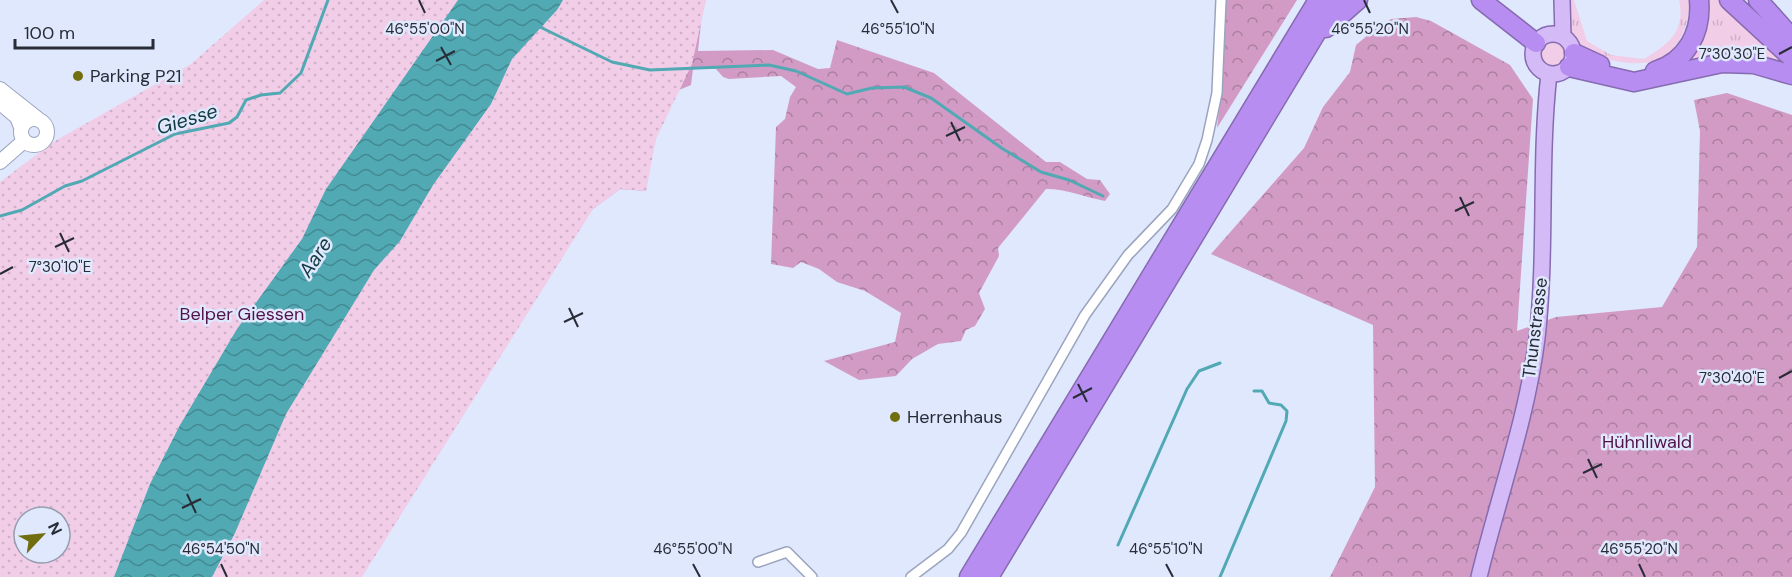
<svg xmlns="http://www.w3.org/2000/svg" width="1792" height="577" font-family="'DM Sans',sans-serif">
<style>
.grass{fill:url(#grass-tufts)}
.forest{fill:url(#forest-crowns)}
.park{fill:url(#park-dots);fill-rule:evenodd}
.water{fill:url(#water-waves)}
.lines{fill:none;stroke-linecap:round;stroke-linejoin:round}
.stream{stroke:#51a9b3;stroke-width:3}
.street-casing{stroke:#9ba4bf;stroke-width:12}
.secondary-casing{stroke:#9ba4bf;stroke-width:16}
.primary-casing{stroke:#866bb0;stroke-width:18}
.highway-casing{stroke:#866bb0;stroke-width:21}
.street{stroke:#fff;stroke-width:9}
.secondary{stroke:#fff;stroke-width:14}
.primary{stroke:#d4bbf7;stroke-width:15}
.highway{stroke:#b88df1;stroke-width:18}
.ticks{fill:none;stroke:#282c36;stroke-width:2}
.poi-dot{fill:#716e0f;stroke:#e0e8fe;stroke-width:2}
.labels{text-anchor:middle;stroke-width:5;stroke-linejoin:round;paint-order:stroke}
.poi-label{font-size:18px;fill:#282c36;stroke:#e0e8fe;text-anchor:start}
.park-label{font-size:18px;fill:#521248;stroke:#e0e8fe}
.street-label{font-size:18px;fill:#282c36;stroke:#e0e8fe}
.water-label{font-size:20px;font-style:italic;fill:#113b40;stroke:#e0e8fe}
.ticks-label{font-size:15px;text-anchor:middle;fill:#282c36;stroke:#e0e8fe;stroke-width:5;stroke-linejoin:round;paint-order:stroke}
</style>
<defs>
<pattern id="grass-tufts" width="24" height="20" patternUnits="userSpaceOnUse" patternTransform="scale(1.5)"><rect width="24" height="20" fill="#f1cde8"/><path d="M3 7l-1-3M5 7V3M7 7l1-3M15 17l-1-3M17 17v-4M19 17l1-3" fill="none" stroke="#cfb0c8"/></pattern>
<pattern id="forest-crowns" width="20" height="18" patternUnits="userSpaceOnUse" patternTransform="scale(1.5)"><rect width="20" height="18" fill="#d29bc5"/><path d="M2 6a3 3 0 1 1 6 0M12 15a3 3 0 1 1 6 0" fill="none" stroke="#aa7fa1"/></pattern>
<pattern id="park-dots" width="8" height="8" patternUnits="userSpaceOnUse" patternTransform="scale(1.5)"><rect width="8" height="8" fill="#f1cde8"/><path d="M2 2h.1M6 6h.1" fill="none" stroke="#cfb0c8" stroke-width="1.8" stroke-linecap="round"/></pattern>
<pattern id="water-waves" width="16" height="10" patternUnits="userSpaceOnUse" patternTransform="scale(1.5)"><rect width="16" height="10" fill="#51a9b3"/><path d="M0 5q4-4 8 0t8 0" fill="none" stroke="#438a92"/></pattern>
</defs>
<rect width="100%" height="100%" fill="#e0e8fe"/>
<!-- grass -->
<path class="grass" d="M 1570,0 L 1574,0 L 1587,41 L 1611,55 L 1644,59 C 1668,44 1686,32 1679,0 L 1690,0 C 1686,60 1651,74 1598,56 C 1586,52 1571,47 1568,32 C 1565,23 1569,9 1570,0 Z
M 1704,0 L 1720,0 L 1789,65 L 1679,69 Z
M1539 54a15 15 0 1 1 30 0a15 15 0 1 1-30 0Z"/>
<!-- forest -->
<path class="forest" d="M 706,0 L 702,13 L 698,51 L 773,50 L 818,69 L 830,68 L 837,40 L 934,73 L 1046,162 L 1060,162 L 1087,179 L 1100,180 L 1110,194 L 1105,201 C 1084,197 1067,189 1046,189 L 998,248 L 999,256 L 979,293 L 985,309 L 975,326 L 966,330 L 961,341 L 938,344 L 912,359 L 896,376 L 859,380 L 824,361 L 895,342 L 901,313 L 865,291 L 837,282 L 819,269 L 801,262 L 793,268 L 771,264 L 776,127 L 785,119 L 790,97 L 796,87 L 781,76 L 729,79 L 723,77 L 716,69 L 693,69 L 691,85 L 667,95 L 657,113 L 646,191 L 620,189 L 593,209 L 212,577 Z
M 1226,0 L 1297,0 L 1217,128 C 1223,85 1219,42 1226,0 Z
M 1416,17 L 1431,21 L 1510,65 L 1533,99 L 1517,331 L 1556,317 L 1662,307 L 1697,247 L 1700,131 L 1694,100 L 1727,93 L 1792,115 L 1792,577 L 1330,577 L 1375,487 L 1373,325 L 1211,254 L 1304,148 L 1323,107 L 1350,72 L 1356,45 L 1375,29 L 1391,19 Z"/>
<!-- park -->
<path class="park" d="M 264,0 L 706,0 L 692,64 L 656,139 L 646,191 L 620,189 L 593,209 L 362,577 L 0,577 L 0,182 L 55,141 L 191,64 ZM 24,517 L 60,517 L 60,553 L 24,553 Z"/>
<!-- water -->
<path class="water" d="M 458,0 L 563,0 L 557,10 L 512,59 L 491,104 L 433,185 L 400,241 L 374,270 L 286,414 L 235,533 L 212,577 L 114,577 L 150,484 L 180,425 L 237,329 L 302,239 L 326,189 Z"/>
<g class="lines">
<!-- stream -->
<path class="stream" d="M 540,27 L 612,62 L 650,70 L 769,65 L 796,71 L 847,94 L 872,88 L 904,87 L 931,98 L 1003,149 L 1041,172 L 1069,180 L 1103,196
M 0,216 L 22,210 L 65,186 L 82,181 L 175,134 L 229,123 L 237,117 L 246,100 L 261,95 L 280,93 L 301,73 L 328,0
M 1118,545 L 1187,389 L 1199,371 L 1220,363
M 1220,577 L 1286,421 L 1287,411 L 1281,405 L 1269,403 L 1262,391 L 1254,391"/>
<!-- street casing -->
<g class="street-casing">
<path id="street" d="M 758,562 L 787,552 L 812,577
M 911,577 L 948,549 L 961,533 L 1085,315 L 1128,255 L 1172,209 L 1199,164 L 1207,140 L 1217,93 L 1221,0"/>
</g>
<!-- secondary casing -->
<g class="secondary-casing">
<path id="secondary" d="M 0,89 L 38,119
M 0,103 L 17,117 L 21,127
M21 132a13 13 0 1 1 26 0a13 13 0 1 1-26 0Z
M 0,162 L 24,141"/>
</g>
<!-- primary casing -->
<g class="primary-casing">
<path id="primary" d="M 1562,0 L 1563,36
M1533 54a20 20 0 1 1 40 0a20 20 0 1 1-40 0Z
M 1479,577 C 1498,498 1527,419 1537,338 C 1547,250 1539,161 1549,74"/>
</g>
<!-- highway casing -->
<g class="highway-casing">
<path id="highway" d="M 1481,0 L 1536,43
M 1729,0 L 1792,58
M 1758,0 L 1792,38
M 1326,28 L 1358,0
M 1574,53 L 1600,65
M 1569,67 L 1634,82 L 1722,63 L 1754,64 L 1792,75
M 1655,71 C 1687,61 1702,32 1699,0
M 969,577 L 1318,0
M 989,577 L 1336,0"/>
</g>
<!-- street -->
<use href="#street" class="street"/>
<!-- secondary -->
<use href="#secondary" class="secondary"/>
<!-- primary -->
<use href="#primary" class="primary"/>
<!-- highway -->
<use href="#highway" class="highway"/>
</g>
<!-- ticks -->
<path class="ticks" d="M 419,0 L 425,13M 891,0 L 898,13M 1364,0 L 1370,13M 441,47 L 451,65M 1779,54 L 1792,47M 436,61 L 455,51M 951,122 L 960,141M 946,136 L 965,127M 1460,197 L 1469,216M 1455,211 L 1474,202M 60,233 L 69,252M 55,247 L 74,238M 0,274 L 13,267M 569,308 L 578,327M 564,322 L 583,313M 1779,378 L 1792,371M 1078,384 L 1087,402M 1073,398 L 1092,388M 1588,459 L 1597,478M 1583,473 L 1602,464M 187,494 L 196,513M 182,508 L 201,499M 221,564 L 227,577M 693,564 L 700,577M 1166,564 L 1173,577M 1639,564 L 1645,577"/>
<!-- markers -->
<g class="poi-dot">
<circle cx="78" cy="76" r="6"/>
<circle cx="895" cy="417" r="6"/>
</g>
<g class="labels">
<!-- poi labels -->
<g class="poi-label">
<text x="90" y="82">Parking P21</text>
<text x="907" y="423">Herrenhaus</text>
</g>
<!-- park labels -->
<g class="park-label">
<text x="242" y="320">Belper Giessen</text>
<text x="1647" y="448">Hühnliwald</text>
</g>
<!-- street labels -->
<g class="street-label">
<text transform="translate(1535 328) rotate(-83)" y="6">Thunstrasse</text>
</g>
<!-- water labels -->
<g class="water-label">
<text transform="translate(187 119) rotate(-17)" y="7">Giesse</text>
<text transform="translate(315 257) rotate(-57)" y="7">Aare</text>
</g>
</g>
<g class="ticks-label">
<text x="425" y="34">46°55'00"N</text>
<text x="898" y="34">46°55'10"N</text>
<text x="1370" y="34">46°55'20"N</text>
<text x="1732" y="59">7°30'30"E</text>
<text x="60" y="272">7°30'10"E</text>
<text x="1732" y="383">7°30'40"E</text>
<text x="221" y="554">46°54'50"N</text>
<text x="693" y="554">46°55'00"N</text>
<text x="1166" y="554">46°55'10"N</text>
<text x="1639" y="554">46°55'20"N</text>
</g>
<!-- north arrow -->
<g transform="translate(42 535) rotate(64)"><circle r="28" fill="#e0e8fe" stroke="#969dae" stroke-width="1.5"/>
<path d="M0-4.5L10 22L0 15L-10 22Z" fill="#716e0f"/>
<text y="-9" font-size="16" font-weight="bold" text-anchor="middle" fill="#282c36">N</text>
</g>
<!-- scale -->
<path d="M15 39v9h138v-9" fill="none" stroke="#282c36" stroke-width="3"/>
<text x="24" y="39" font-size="18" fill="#282c36" stroke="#e0e8fe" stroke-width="4.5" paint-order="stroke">100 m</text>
</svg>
